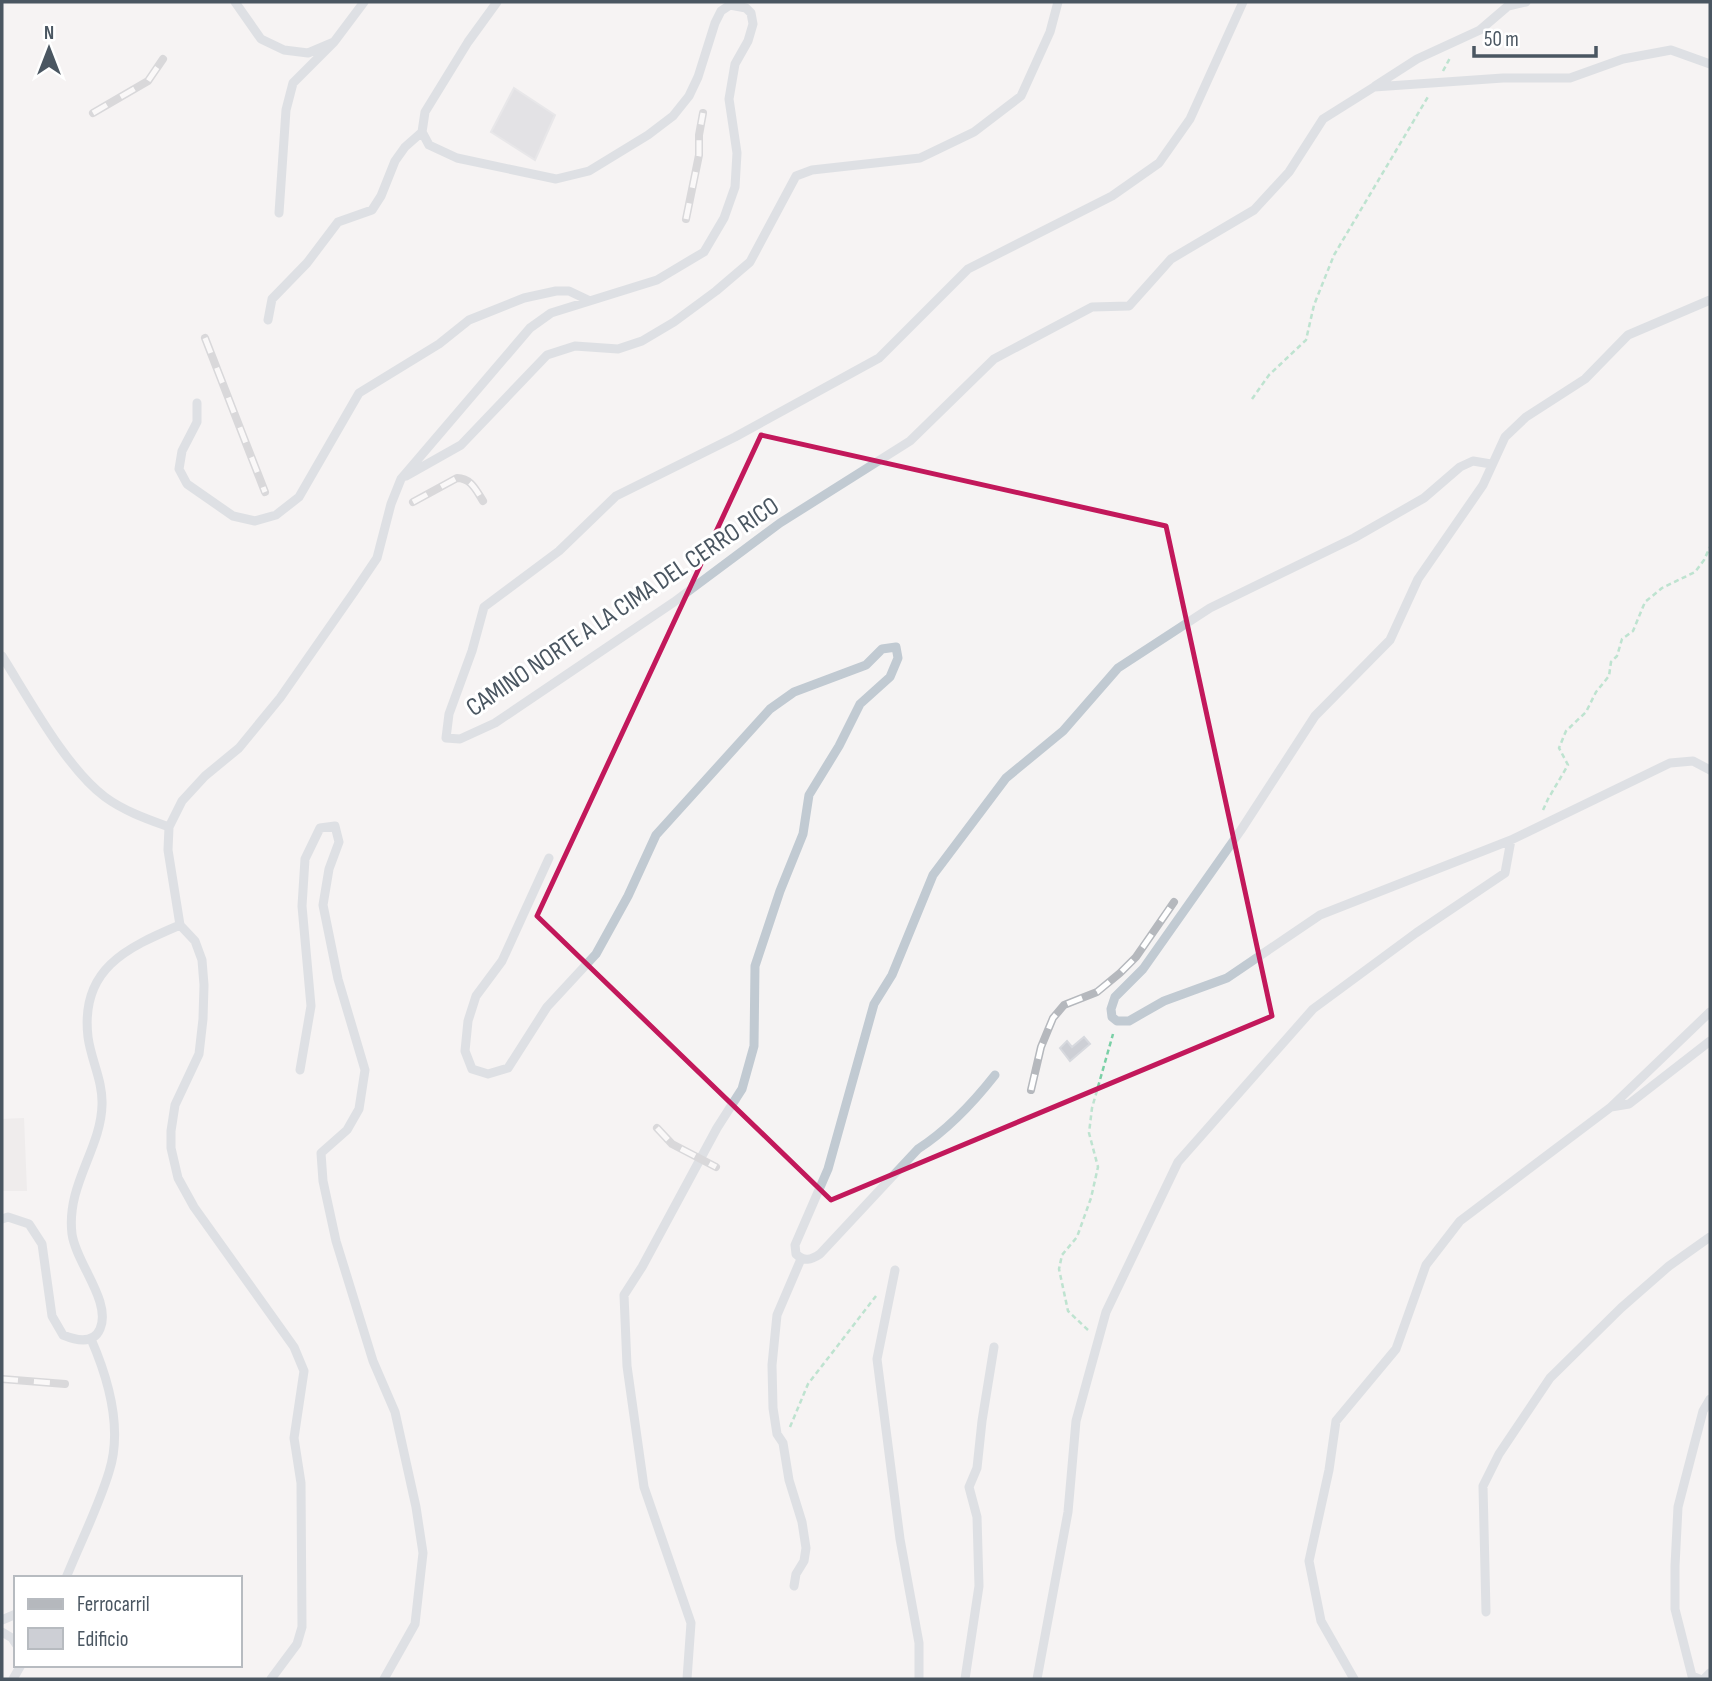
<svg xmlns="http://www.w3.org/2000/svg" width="1712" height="1681" font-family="'Sofia Sans Condensed',sans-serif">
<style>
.education{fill:#e6e4e5}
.building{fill:#cdcfd5;stroke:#d7d9de;stroke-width:2}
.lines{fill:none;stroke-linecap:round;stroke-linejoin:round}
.path{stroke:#7ad0a6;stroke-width:2.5;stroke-dasharray:5 3.5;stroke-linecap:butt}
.service{stroke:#c1cad2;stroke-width:9}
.rail-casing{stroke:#b5b8bd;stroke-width:8}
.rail{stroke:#fff;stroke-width:5;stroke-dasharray:16;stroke-linecap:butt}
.marked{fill:none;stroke:#c2185b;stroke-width:5;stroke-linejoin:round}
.labels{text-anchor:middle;stroke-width:6;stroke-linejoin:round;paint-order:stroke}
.street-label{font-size:26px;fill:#4a5661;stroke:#fff}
</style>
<rect width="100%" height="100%" fill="#f5f3f3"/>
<!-- education -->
<path class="education" d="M 24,1118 L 27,1191 L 2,1191 L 2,1119 Z"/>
<!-- building -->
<path class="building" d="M 514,88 L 555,115 L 535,160 L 491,132 Z
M 1084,1037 L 1090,1044 L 1070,1061 L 1060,1048 L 1067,1041 L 1072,1047 Z"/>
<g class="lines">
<!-- path -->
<path class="path" d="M 1443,71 L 1450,58
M 1252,399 L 1269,375 L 1306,340 L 1314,305 L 1334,255 L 1429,95
M 1543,810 L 1548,799 L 1568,765 L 1559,748 L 1566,731 L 1586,712 L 1596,692 L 1609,676 L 1611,662 L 1617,656 L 1622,639 L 1633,631 L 1645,602 L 1662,588 L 1695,572 L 1704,560 L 1710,547
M 1088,1330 L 1068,1311 L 1059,1269 L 1062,1255 L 1077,1237 L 1091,1198 L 1098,1167 L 1089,1133 L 1092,1108 L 1113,1034
M 790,1427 L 808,1384 L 876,1296"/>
<!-- service -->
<path class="service" d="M 235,2 L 261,39 L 284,50 L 308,53 L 334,42 L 364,2
M 1243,2 L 1190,119 L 1159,163 L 1112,196 L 968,269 L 879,358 L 735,437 L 616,496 L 559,551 L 484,607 L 472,651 L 449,714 L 446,738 L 460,739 L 495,723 L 674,602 L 780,523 L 910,441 L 994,359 L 1092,307 L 1129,306 L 1171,259 L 1254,210 L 1289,172 L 1323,119 L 1374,87 L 1503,78 L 1570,78 L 1623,59 L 1671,50 L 1710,64
M 1375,86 L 1417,59 L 1480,30 L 1508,6 L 1526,2
M 279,213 L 286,110 L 293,83 L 334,42
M 1710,300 L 1628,335 L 1585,379 L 1526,417 L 1505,437 L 1483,485 L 1418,579 L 1390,640 L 1315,716 L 1241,830 L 1143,969 L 1115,997 L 1111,1009 L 1112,1017 L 1117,1021 L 1129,1021 L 1164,1001 L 1227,978 L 1320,915 L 1511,840 L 1670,763 L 1693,761 L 1710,770
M 268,320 L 272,299 L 307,263 L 338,222 L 372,210 L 381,196 L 395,161 L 405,147 L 422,132
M 197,403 L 197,422 L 182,451 L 179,469 L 187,484 L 233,516 L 255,521 L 276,515 L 299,497 L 359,393 L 439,344 L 469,320 L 524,298 L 556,291 L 569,291 L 588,300
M 406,476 L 461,445 L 547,355 L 575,346 L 618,349 L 642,341 L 674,322 L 716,291 L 750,262 L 796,176 L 812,170 L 920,158 L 974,132 L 1021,96 L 1050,32 L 1058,2
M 2,656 C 28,697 66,768 105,797 C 124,811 147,819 169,827
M 549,858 L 502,961 L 476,996 L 468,1021 L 465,1051 L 472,1069 L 488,1074 L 508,1068 L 547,1007 L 596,954 L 628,896 L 656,835 L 770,709 L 794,692 L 866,665 L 882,649 L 896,647 L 898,658 L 890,677 L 860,704 L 839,746 L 809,795 L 803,834 L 780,891 L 755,966 L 754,1046 L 742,1089 L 717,1128 L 642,1267 L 624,1295 L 627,1366 L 644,1487 L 691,1623 L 687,1679
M 1710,1012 L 1611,1107 L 1629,1104 L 1710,1041
M 300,1070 L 311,1006 L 302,906 L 305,859 L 320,828 L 335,826 L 339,842 L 329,869 L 323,905 L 338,979 L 365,1070 L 359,1109 L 347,1130 L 321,1153 L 323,1181 L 336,1241 L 373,1361 L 395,1412 L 416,1507 L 423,1553 L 415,1624 L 384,1679
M 995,1075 C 973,1103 949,1129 918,1149 L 820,1254 C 811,1260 804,1262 796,1254 L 795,1245 L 828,1169 L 874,1004 L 892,975 L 933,875 L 1006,778 L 1063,731 L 1118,668 L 1210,608 L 1354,538 L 1424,498 L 1460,467 L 1473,461 L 1491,464
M 2,1219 L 8,1217 L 29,1224 L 42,1244 L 52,1316 L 63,1335 C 75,1340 93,1345 100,1329 C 112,1302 76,1263 72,1234 C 66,1185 101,1149 102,1105 C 103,1081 91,1060 88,1037 C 80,969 126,948 180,925
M 895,1270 L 877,1359 L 900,1539 L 919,1643 L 919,1679
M 66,1578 C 80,1543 98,1508 109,1472 C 123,1429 108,1378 91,1339
M 794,1586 L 796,1574 L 804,1561 L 806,1548 L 802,1522 L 789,1480 L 783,1443 L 777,1434 L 773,1408 L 772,1365 L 777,1315 L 801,1259
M 1486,1612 L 1483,1486 L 1499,1454 L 1550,1378 L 1621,1308 L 1669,1266 L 1710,1237
M 2,1620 L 16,1614
M 2,1632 L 12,1638 L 16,1644
M 13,1679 L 21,1665
M 271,1679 L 297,1644 L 302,1627 L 301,1483 L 294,1438 L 304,1371 L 294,1347 L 194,1207 L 178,1178 L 171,1148 L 171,1131 L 175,1105 L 199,1054 L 203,1019 L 204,985 L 202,960 L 195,941 L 180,925 L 168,850 L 169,827 L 182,801 L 205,776 L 239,748 L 280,698 L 354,592 L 377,558 L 391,504 L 401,479 L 530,328 L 551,313 L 657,280 L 704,252 L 724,218 L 735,187 L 737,153 L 729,99 L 735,64 L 748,41 L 753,24 L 751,13 L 746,8 L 730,5 L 721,11 L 715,23 L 698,77 L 689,96 L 673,116 L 648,135 L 589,171 L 556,179 L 457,158 L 429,145 L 422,132 L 425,112 L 468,42 L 497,2
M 965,1679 L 979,1586 L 977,1517 L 969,1487 L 977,1468 L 982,1421 L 994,1347
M 1037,1679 L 1068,1512 L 1076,1421 L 1106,1312 L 1178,1162 L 1313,1009 L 1416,933 L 1505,873 L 1511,840
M 1354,1679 L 1321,1621 L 1309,1561 L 1329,1470 L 1336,1421 L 1396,1349 L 1426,1265 L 1460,1221 L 1611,1107
M 1699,1679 L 1692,1676 L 1675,1609 L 1675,1566 L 1678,1507 L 1703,1411 L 1710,1399
M 1704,1679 L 1710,1673"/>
<!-- rail casing -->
<g class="rail-casing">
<path id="rail" d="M 93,113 L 148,81 L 163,59
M 686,219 L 699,155 L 699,135 L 703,113
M 205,338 L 265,492
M 413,502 L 457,478 C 471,478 476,490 483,501
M 1031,1090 L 1041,1047 L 1053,1018 L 1064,1005 L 1097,992 L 1120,973 L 1136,957 L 1174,902
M 657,1128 L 672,1144 L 716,1167
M 2,1379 L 65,1384"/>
</g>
<!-- rail -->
<use href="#rail" class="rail"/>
</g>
<!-- marked area -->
<path d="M0 0H1712V1681H0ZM 761,435 L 1166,526 L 1272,1016 L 831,1200 L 537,916 Z" fill="#f5f3f3" fill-opacity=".55" fill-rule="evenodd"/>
<path class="marked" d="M 761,435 L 1166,526 L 1272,1016 L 831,1200 L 537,916 Z"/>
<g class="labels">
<!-- street labels -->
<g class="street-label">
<text transform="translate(622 606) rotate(-34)" y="9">CAMINO NORTE A LA CIMA DEL CERRO RICO</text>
</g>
</g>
<!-- border -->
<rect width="1712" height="1681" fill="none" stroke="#4a5661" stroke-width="7"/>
<!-- legend -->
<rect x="14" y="1576" width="228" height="91" fill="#ffffff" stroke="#b7bbc0" stroke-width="2"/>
<rect x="28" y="1599" width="35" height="10" fill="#b5b8bd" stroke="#b7bbc0" stroke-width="2"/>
<text x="77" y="1611" font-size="21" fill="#4a5661">Ferrocarril</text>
<rect x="28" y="1628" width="35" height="21" fill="#cdcfd5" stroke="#b7bbc0" stroke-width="2"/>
<text x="77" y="1646" font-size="21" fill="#4a5661">Edificio</text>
<!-- north arrow -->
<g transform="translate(49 49)" stroke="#ffffff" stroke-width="5" paint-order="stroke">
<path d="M0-5L12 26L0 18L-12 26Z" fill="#4a5661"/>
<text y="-10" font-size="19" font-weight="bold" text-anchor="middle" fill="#4a5661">N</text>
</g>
<!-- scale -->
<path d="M1474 46v10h122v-10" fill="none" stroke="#4a5661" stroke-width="3.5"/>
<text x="1484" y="46" font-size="21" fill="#4a5661" stroke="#ffffff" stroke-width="5" paint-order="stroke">50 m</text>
</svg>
